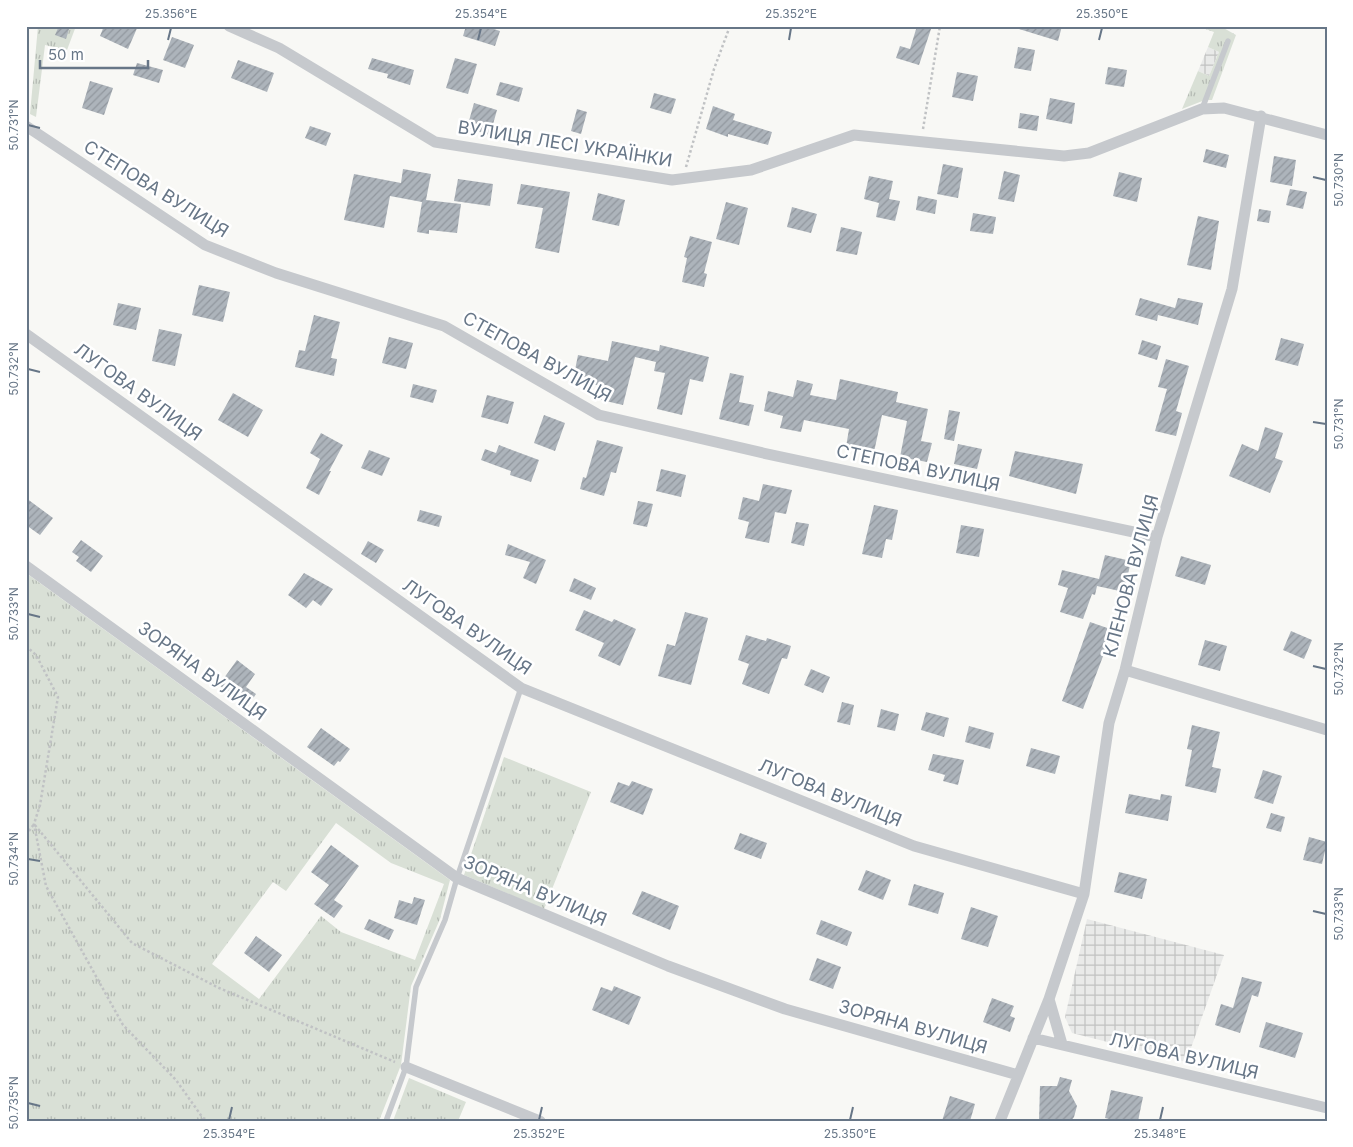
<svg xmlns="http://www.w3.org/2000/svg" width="1353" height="1147" font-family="Inter,sans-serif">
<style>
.industrial{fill:url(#industrial-grid)}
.grass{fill:url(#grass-tufts);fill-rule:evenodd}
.building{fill:url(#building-hatch)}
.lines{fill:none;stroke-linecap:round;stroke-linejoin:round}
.path{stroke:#c0c2c4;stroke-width:2.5;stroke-dasharray:2.5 2.5;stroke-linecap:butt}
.service{stroke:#c6c9cd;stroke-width:5.5}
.minor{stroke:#c6c9cd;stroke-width:11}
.ticks{fill:none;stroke:#677687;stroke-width:2}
.labels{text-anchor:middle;stroke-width:5;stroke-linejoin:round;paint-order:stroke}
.street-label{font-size:18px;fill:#677687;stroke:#fff}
.neatline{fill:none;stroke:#677687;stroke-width:2}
.ticks-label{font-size:12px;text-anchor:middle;fill:#677687}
</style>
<defs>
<pattern id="industrial-grid" width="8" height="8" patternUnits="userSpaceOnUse" patternTransform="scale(1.25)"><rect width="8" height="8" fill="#e9eae9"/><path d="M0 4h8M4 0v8" fill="none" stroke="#c1c2c2"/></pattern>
<pattern id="grass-tufts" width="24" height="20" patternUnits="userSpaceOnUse" patternTransform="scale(1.25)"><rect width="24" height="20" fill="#d9e0d6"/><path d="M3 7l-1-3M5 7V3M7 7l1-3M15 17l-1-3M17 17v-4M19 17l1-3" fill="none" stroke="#b4bab3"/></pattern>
<pattern id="building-hatch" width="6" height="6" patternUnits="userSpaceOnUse" patternTransform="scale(1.25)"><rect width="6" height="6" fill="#adb4bb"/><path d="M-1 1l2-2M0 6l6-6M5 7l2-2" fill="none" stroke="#91979e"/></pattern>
</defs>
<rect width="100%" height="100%" fill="#f8f8f5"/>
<!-- industrial -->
<path class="industrial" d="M 1208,47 L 1219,52 L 1209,76 L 1198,71 Z
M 1087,919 L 1224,955 L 1186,1062 L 1072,1033 L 1065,1017 Z"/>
<!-- grass -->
<path class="grass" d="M 38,26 L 76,26 L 67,50 L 45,45 L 36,117 L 30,114 Z
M 1197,26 L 1220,26 L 1236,35 L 1212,100 L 1205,100 L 1182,109 L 1198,71 L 1209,76 L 1219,52 L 1208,47 L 1214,32 Z
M 26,573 L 450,880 L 440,919 L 411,986 L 401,1065 L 379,1121 L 26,1121 ZM 336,823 L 391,863 L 444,884 L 415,960 L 341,932 L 321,916 L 259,999 L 212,964 L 273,882 L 286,891 Z
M 504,757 L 591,792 L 544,909 L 464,875 Z
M 409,1078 L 466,1102 L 458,1121 L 393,1121 Z"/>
<!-- building -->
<path class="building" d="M 59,26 L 70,26 L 66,39 L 55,35 Z
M 104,26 L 138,26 L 128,49 L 100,36 Z
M 466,26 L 484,26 L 500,31 L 495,46 L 463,36 Z
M 917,26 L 931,29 L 919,65 L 896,58 L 900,46 L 910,49 Z
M 1020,26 L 1062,26 L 1058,41 L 1019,29 Z
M 172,37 L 194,45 L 185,68 L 163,60 Z
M 1018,47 L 1035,50 L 1031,71 L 1014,68 Z
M 372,58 L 414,70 L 410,85 L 387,78 L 388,74 L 368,69 Z
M 455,58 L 477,64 L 468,94 L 446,88 Z
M 238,60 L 274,73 L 267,92 L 231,78 Z
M 137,63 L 163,70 L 159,83 L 133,75 Z
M 1108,67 L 1127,70 L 1124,87 L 1105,84 Z
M 957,72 L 978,76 L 973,101 L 952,97 Z
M 90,81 L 113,88 L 104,115 L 82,108 Z
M 500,82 L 523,88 L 519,102 L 496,95 Z
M 654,93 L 676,99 L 671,114 L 650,108 Z
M 1050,98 L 1075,103 L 1072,124 L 1046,119 Z
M 474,103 L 497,110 L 490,135 L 467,128 Z
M 713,106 L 735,114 L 733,120 L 772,132 L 768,145 L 728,134 L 728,137 L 706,129 Z
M 577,109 L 587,112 L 581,134 L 571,131 Z
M 1020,113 L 1039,116 L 1037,131 L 1018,128 Z
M 310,126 L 331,133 L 326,146 L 305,138 Z
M 1206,149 L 1229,155 L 1226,168 L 1203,162 Z
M 1274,156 L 1296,160 L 1292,186 L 1270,182 Z
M 943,164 L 963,168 L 958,198 L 937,194 Z
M 403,169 L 431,174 L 426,200 L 461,204 L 457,233 L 429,230 L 429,234 L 417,232 L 422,202 L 390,196 L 384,228 L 344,220 L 354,174 L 401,183 Z
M 1004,171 L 1020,175 L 1014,202 L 998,199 Z
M 1119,172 L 1142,178 L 1137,202 L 1113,196 Z
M 869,176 L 893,181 L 889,199 L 900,201 L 895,221 L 876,217 L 879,203 L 864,199 Z
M 458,179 L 493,184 L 490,206 L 454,201 Z
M 521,184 L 570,192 L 559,253 L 535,248 L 543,208 L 517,204 Z
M 1290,189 L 1307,192 L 1303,209 L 1286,205 Z
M 598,193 L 625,200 L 619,226 L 592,220 Z
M 918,196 L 937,200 L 935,214 L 916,210 Z
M 726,202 L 748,208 L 739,245 L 716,239 Z
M 792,207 L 817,214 L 811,233 L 787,227 Z
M 1259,209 L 1271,211 L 1269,223 L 1257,221 Z
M 973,213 L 996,217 L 993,234 L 970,231 Z
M 1198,216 L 1219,221 L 1211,270 L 1187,265 Z
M 841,227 L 862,232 L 857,255 L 836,251 Z
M 690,236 L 712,242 L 704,273 L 707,274 L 704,287 L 682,282 L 687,258 L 684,257 Z
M 199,285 L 230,292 L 223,322 L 192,315 Z
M 1140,298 L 1175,308 L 1178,298 L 1203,303 L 1198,325 L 1158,315 L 1157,321 L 1135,315 Z
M 118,303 L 141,308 L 136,330 L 113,325 Z
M 314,315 L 340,322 L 331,358 L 337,359 L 334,376 L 295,367 L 299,350 L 305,351 Z
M 159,329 L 182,334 L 175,366 L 152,361 Z
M 389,337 L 413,343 L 406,369 L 382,363 Z
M 1281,338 L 1304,344 L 1298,366 L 1275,360 Z
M 1142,340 L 1161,346 L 1157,360 L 1138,354 Z
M 612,341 L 659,351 L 660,345 L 709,357 L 703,382 L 690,379 L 682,415 L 657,409 L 665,373 L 654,371 L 656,362 L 635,357 L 623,405 L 597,399 L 601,386 L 573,380 L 578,355 L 608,361 Z
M 1166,359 L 1189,366 L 1176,411 L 1182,413 L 1176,436 L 1155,431 L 1167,389 L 1158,387 Z
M 730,373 L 744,376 L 739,402 L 754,405 L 749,426 L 719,419 Z
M 840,379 L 898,392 L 896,402 L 928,409 L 921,441 L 932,443 L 927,462 L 900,457 L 907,421 L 882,415 L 874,452 L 846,447 L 849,429 L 804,420 L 801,432 L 780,428 L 783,416 L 764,411 L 768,391 L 793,397 L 797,380 L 813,384 L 810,395 L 836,400 Z
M 413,384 L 437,390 L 433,403 L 410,397 Z
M 233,393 L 263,410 L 248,437 L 218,420 Z
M 487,395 L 514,402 L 508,424 L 481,417 Z
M 949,410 L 960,412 L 954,441 L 944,439 Z
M 544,415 L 565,423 L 555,451 L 534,443 Z
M 1265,427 L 1283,433 L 1275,458 L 1283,461 L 1270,493 L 1229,476 L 1242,444 L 1258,451 Z
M 321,433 L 343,445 L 329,471 L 331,471 L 319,495 L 306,488 L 320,459 L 310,453 Z
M 597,440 L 623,447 L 616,473 L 611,472 L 604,496 L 580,489 L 583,477 L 586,478 Z
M 958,444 L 982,449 L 977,469 L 954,464 Z
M 499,445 L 539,460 L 531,482 L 510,475 L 511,471 L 481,460 L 485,449 L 496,453 Z
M 369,450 L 390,458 L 382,476 L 361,468 Z
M 1015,451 L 1083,464 L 1076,494 L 1009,476 Z
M 661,469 L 686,475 L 681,497 L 656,491 Z
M 763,484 L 792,490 L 786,514 L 775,512 L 769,543 L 745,538 L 749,522 L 738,519 L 743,497 L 759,501 Z
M 26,498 L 53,518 L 40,535 L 26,525 Z
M 638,501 L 653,504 L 647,527 L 633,524 Z
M 874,505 L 898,510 L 892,540 L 886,539 L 882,558 L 862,554 Z
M 420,510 L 442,516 L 439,527 L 417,521 Z
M 796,522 L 809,524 L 804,546 L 791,543 Z
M 961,525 L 984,529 L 979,557 L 956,553 Z
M 81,540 L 103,556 L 91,572 L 76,561 L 79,557 L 72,552 Z
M 368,541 L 384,550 L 376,563 L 361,554 Z
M 508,544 L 546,560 L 536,584 L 523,578 L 530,562 L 505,555 Z
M 1105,555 L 1131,561 L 1124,592 L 1097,586 L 1095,595 L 1092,594 L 1083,619 L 1060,612 L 1068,588 L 1058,585 L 1062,570 L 1099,579 Z
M 1181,556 L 1211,565 L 1205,585 L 1175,576 Z
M 304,573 L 333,589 L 321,606 L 313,600 L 306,608 L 288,595 Z
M 574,578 L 596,588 L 591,600 L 569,591 Z
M 584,610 L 612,622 L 614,619 L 636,629 L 620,666 L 598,656 L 604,643 L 575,630 Z
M 685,612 L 708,618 L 691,685 L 658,676 L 667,644 L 675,646 Z
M 1090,622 L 1113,630 L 1083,709 L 1062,701 Z
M 1291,631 L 1312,640 L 1304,659 L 1283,650 Z
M 746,635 L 766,641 L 767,638 L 791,646 L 787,659 L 782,658 L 769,694 L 742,684 L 749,664 L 738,660 Z
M 1205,640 L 1227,646 L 1220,671 L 1198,665 Z
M 237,660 L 255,674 L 246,687 L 256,694 L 248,706 L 219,685 Z
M 811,669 L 830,677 L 823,693 L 804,685 Z
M 842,702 L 854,705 L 850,725 L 837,722 Z
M 881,709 L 899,714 L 895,731 L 877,727 Z
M 926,712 L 949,718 L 944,737 L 921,730 Z
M 1192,725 L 1220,732 L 1212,767 L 1221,769 L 1216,793 L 1185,786 L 1192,750 L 1187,749 Z
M 969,726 L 994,733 L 990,749 L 965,742 Z
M 321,728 L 350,749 L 340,762 L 338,761 L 334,766 L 307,747 Z
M 1031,748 L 1060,756 L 1055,774 L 1026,766 Z
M 933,754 L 964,760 L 958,785 L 943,781 L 945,775 L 928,770 Z
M 1263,770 L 1282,776 L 1273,804 L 1254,798 Z
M 632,781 L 653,789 L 643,815 L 610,802 L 618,782 L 629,786 Z
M 1129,794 L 1160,800 L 1161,794 L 1172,796 L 1168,821 L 1125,813 Z
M 1271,813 L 1285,817 L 1281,832 L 1266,828 Z
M 740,833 L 767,843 L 761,859 L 734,849 Z
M 1309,837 L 1327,842 L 1322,864 L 1303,860 Z
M 331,845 L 359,866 L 334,900 L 343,906 L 334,918 L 314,904 L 329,885 L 311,872 Z
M 866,870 L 891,880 L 883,900 L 858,890 Z
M 1119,872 L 1147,879 L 1142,899 L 1114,892 Z
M 914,884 L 944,893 L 938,914 L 908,905 Z
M 642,891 L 679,906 L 670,930 L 632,914 Z
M 414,897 L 425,900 L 417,925 L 394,918 L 399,900 L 412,904 Z
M 971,907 L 998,916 L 988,947 L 961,939 Z
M 369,919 L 394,930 L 389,940 L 364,929 Z
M 821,920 L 852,932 L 847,946 L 816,934 Z
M 256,936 L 282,955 L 269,972 L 244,953 Z
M 817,958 L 841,967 L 833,989 L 809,980 Z
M 1242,977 L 1262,982 L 1258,997 L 1252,995 L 1240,1033 L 1215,1025 L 1221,1004 L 1233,1008 Z
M 614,986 L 641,997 L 629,1025 L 592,1010 L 601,987 L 612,991 Z
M 992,998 L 1014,1006 L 1010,1016 L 1015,1018 L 1010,1032 L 983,1022 Z
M 1266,1022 L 1303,1033 L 1295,1058 L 1259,1047 Z
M 1060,1077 L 1072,1080 L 1069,1091 L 1077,1106 L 1074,1117 L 1071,1121 L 1039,1121 L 1040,1086 L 1057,1086 Z
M 1111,1090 L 1143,1097 L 1138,1121 L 1117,1121 L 1105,1118 Z
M 950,1096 L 975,1104 L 970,1121 L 942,1121 Z"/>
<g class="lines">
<!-- path -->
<path class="path" d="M 923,129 L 940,26
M 686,167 L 714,69 L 730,26
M 26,646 L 36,655 L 58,697 L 40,805 L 34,824 L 46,886 L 123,1025 L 176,1080 L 205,1121
M 26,835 L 34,824 L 132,943 L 219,988 L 395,1062"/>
<!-- service -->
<path class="service" d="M 1202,109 L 1228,41
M 386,1121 L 406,1067 L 416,987 L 445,920 L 457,878 L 521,688"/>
<!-- minor -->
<path class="minor" d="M 229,26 L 279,48 L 435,142 L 672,180 L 751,170 L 854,135 L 1064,156 L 1089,153 L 1202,109 L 1224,108 L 1327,135
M 26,126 L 205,245 L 276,273 L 444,326 L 599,415 L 763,453 L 1157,537
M 26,334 L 521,688 L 914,846 L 1084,894
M 26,566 L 457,878 L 668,966 L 785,1009 L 1018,1075
M 1125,670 L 1327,730
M 1033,1038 L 1327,1108
M 1062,1044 L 1049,999 L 1084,894 L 1109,723 L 1125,670 L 1157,537 L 1232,289 L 1261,116
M 406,1067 L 540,1121
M 1000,1121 L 1049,999"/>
</g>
<!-- ticks -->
<path class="ticks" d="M 168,40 L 171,28M 478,40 L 481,28M 789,40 L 791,28M 1099,40 L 1102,28M 28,125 L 40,128M 1313,177 L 1326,180M 28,369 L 40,372M 1313,422 L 1326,424M 28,614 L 40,617M 1313,666 L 1326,669M 28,859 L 40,861M 1313,911 L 1326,914M 28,1103 L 40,1106M 229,1120 L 232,1107M 539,1120 L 542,1107M 850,1120 L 853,1107M 1160,1120 L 1163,1107"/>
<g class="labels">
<!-- street labels -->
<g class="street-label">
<text transform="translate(565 144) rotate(9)" y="6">ВУЛИЦЯ ЛЕСІ УКРАЇНКИ</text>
<text transform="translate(156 189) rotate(32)" y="6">СТЕПОВА ВУЛИЦЯ</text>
<text transform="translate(537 357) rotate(29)" y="6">СТЕПОВА ВУЛИЦЯ</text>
<text transform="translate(138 392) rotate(36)" y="6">ЛУГОВА ВУЛИЦЯ</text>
<text transform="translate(918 468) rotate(12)" y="6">СТЕПОВА ВУЛИЦЯ</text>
<text transform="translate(1131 576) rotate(-75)" y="6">КЛЕНОВА ВУЛИЦЯ</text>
<text transform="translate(467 627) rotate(35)" y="6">ЛУГОВА ВУЛИЦЯ</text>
<text transform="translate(202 671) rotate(36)" y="6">ЗОРЯНА ВУЛИЦЯ</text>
<text transform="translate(830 793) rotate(22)" y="6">ЛУГОВА ВУЛИЦЯ</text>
<text transform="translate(535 891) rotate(23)" y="6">ЗОРЯНА ВУЛИЦЯ</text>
<text transform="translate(913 1027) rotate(16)" y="6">ЗОРЯНА ВУЛИЦЯ</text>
<text transform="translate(1184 1056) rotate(13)" y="6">ЛУГОВА ВУЛИЦЯ</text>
</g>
</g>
<!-- border -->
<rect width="1353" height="1147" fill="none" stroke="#ffffff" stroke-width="55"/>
<!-- scale -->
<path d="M40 60v8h108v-8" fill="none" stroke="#677687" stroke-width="2.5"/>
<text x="48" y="60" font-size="15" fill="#677687" stroke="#ffffff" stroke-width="4" paint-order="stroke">50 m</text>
<rect x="28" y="28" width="1298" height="1092" class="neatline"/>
<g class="ticks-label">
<text x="171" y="18">25.356°E</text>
<text x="481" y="18">25.354°E</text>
<text x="791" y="18">25.352°E</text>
<text x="1102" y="18">25.350°E</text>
<text transform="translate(14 125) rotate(-90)" y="4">50.731°N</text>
<text transform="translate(1339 180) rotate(-90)" y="4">50.730°N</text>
<text transform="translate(14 369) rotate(-90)" y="4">50.732°N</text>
<text transform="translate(1339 424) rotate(-90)" y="4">50.731°N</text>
<text transform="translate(14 614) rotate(-90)" y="4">50.733°N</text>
<text transform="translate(1339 669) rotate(-90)" y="4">50.732°N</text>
<text transform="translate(14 859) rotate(-90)" y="4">50.734°N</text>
<text transform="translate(1339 914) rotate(-90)" y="4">50.733°N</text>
<text transform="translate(14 1103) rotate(-90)" y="4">50.735°N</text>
<text x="229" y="1138">25.354°E</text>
<text x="539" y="1138">25.352°E</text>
<text x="850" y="1138">25.350°E</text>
<text x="1160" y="1138">25.348°E</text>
</g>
</svg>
